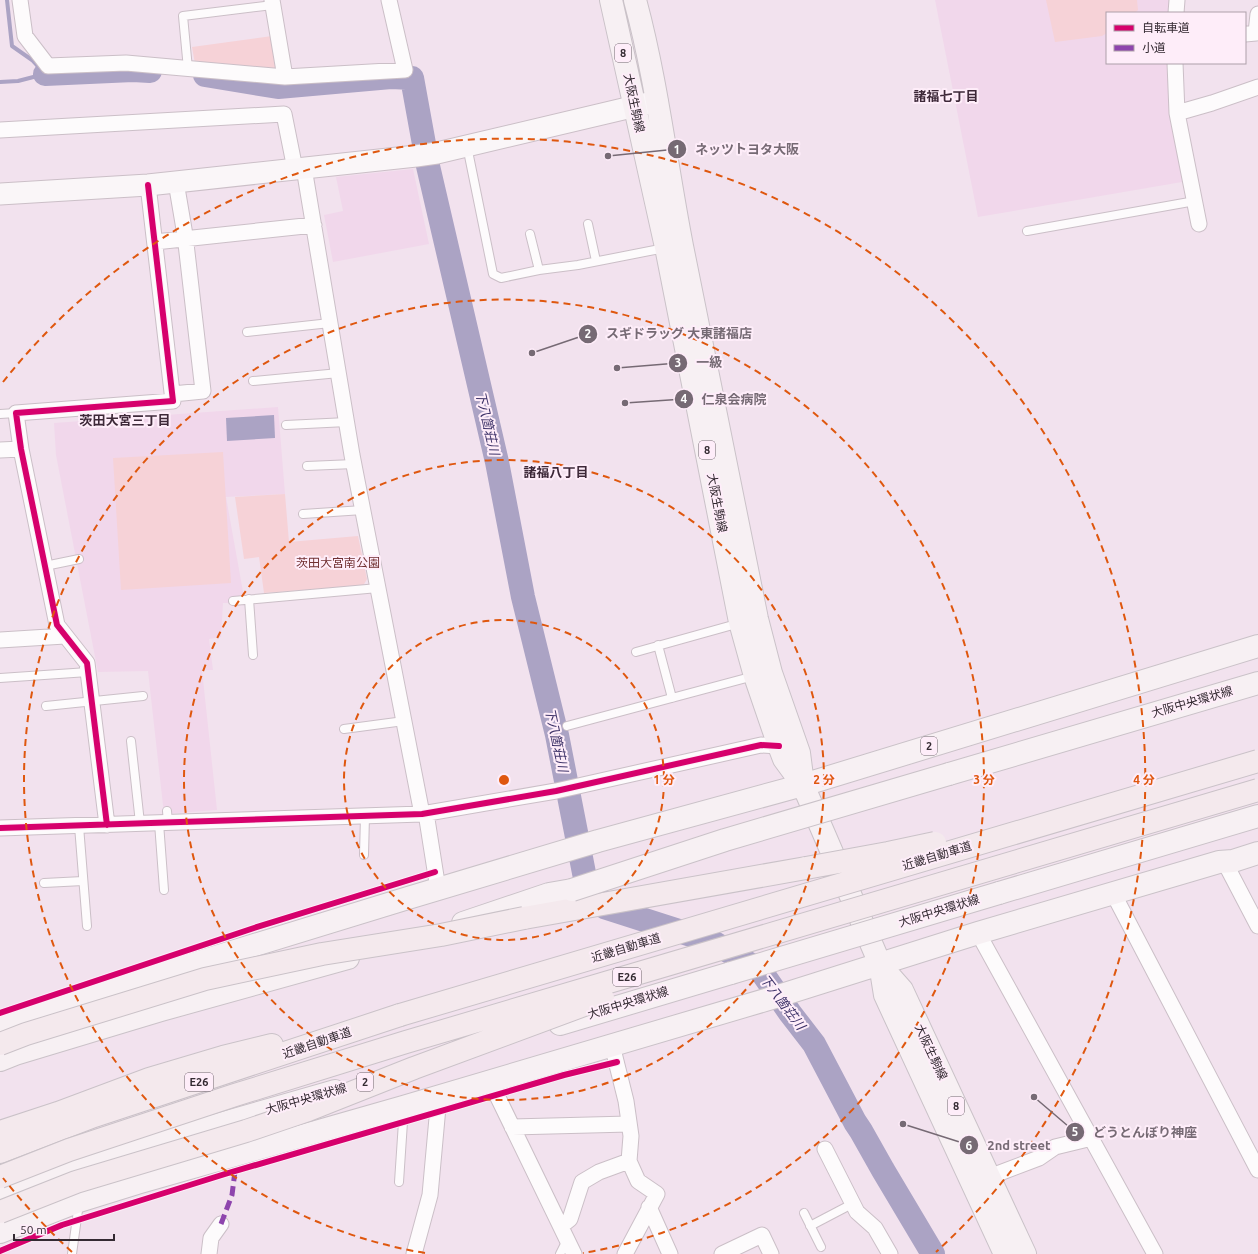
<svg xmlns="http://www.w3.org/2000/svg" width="1258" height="1254" font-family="Ubuntu,'Noto Sans JP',sans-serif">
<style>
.built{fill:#f1d7eb}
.green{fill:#f6d2d7}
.water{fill:#aba3c4}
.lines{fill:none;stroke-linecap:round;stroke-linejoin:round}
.stream{stroke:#aba3c4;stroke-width:4}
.river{stroke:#aba3c4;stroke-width:24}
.lane-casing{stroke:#cbbfc7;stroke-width:10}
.street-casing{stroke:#cbbfc7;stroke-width:17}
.secondary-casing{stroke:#cbbfc7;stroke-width:23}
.primary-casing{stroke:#cac2c8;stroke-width:24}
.highway-casing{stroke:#cac2c8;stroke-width:24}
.lane{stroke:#fdfbfc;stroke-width:8}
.street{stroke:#fdfbfc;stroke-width:15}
.secondary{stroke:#faf6f8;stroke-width:21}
.primary{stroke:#f7f0f3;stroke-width:22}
.highway{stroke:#f4e9ed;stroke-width:22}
.primary-bridge-casing{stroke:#cac2c8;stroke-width:24;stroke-linecap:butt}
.highway-bridge-casing{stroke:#cac2c8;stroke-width:24;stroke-linecap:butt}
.primary-bridge{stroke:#f7f0f3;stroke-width:22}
.highway-bridge{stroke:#f4e9ed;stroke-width:22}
.quiet{stroke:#8e44ad;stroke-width:5;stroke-dasharray:10 5;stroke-linecap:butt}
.cycleway-casing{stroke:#feedf9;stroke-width:8}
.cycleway{stroke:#d6006c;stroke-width:6}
.ring{fill:none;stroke:#df570e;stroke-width:2;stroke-dasharray:7 5}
.labels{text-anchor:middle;stroke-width:4;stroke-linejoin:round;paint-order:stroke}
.shield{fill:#feedf9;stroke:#71646e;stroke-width:1}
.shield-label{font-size:11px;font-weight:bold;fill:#342a32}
.street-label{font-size:12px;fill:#342a32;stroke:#feedf9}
.park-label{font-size:12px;fill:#702f31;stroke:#feedf9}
.neighbourhood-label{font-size:13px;font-weight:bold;fill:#3d2838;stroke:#feedf9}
.water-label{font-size:13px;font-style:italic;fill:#3d3268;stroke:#feedf9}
.centre{fill:#df570e;stroke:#feedf9;stroke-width:2}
.ring-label{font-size:12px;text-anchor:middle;font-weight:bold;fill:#df570e;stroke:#feedf9;stroke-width:4;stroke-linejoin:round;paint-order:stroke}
.leader{fill:none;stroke:#766a74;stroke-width:1.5}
.callout-dot{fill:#766a74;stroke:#feedf9;stroke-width:1.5}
.mark-label{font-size:12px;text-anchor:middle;font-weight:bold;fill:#fff}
.callout-label{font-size:13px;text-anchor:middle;font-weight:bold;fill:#766a74;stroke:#feedf9;stroke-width:4;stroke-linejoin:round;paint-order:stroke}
</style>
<rect width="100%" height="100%" fill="#f2e2ee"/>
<!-- built -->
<path class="built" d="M 935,0 L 1173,0 L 1172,13 L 1107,13 L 1107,63 L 1171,63 L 1173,114 L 1182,182 L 978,217 Z
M 413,169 L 429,244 L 333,262 L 324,215 L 343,211 L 336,177 Z
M 278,407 L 285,494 L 226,497 L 245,603 L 223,603 L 221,637 L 209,639 L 213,670 L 202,670 L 217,810 L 164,814 L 148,671 L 98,672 L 56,455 L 54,423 Z"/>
<!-- green -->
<path class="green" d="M 1046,0 L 1137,0 L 1138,10 L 1135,13 L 1107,13 L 1107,33 L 1102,36 L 1055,42 Z
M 272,36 L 277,70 L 195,64 L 192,47 Z
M 223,452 L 231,583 L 121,590 L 113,458 Z
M 285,494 L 289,542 L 358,536 L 367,579 L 363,586 L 264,593 L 259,557 L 244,559 L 235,497 Z"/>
<!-- water -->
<path class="water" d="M 274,415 L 275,438 L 227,441 L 226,418 Z"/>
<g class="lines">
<!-- stream -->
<path class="stream" d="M 0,82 L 18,81 L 45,74 L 32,60 L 12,46 L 7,0"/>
<!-- river -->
<path class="river" d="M 45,74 L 133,70 L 150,71
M 205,75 L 278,87 L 391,77 L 412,78 L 428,166 L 497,462 L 523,597 L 557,735 L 585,878 L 604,907 L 713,942 L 761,971 L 790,1013 L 814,1044 L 855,1122 L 861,1131 L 883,1170 L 933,1254"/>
<!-- lane casing -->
<g class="lane-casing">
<path id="lane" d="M 188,69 L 183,16 L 273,5
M 467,146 L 493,274 L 501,278 L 539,270 L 578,265 L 665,248
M 588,224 L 596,261
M 1027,231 L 1195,201
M 530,234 L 539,270
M 247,332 L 330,323
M 253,381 L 339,373
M 0,414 L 16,413
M 286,425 L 347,422
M 307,466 L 354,464
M 303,514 L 363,510
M 45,566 L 79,559
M 249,599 L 253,655
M 233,601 L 378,588
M 658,645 L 672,698
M 636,652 L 740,623
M 0,678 L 88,672
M 46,706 L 143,696
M 567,726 L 754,676
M 344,729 L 404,721
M 131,741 L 140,823
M 167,811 L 168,823
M 159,823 L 164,890
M 79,826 L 87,926
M 364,855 L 365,816
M 44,883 L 83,881
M 399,1182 L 403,1122 L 403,1109
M 804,1213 L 821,1247
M 810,1226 L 852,1204
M 72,1254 L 79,1203
M 560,1254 L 567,1240"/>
</g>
<!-- street casing -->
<g class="street-casing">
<path id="street" d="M 20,0 L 25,36 L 48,66 L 126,63 L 285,77 L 405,70 L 389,0
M 272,0 L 285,77
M 1176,13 L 1177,0
M 1245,34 L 1256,33 L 1258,14
M 1175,63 L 1177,113
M 0,130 L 284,114 L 295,169
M 304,168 L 352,455 L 422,814
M 1199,224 L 1177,113 L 1212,103 L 1258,87
M 155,242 L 314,225
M 173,394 L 203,391 L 185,235 L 176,182
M 0,450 L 21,449
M 0,640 L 65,636
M 426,813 L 438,889
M 107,825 L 87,663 L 57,625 L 21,449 L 16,413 L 173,401 L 148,185
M 0,828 L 422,814 L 556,791 L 761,745 L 779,746
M 1224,861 L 1258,926
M 1113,893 L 1258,1170
M 978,933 L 1155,1254
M 612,1045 L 626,1101 L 631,1136 L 629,1161 L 638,1181 L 657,1194 L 625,1254
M 490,1081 L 574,1254
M 512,1127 L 629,1124
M 825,1149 L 857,1212 L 875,1228 L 890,1254
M 989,1177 L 1039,1158 L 1055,1147 L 1092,1138
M 649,1207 L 670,1254
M 561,1226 L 570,1219 L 582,1182 L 599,1172 L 629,1161
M 209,1254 L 211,1238 L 221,1224
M 414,1254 L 430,1195 L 439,1096
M 722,1254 L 762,1235 L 771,1254"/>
</g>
<!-- secondary casing -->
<g class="secondary-casing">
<path id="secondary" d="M 0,194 L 148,185 L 416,156 L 437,153 L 657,101"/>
</g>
<!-- primary casing -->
<g class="primary-casing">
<path id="primary" d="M 611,0 L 666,247 L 740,622 L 755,676 L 779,746 L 784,759 L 803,785 L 880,964 L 885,995 L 1005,1254
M 635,0 C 657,81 666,164 682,246 C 707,371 733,495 757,619 L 771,673 L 799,753 L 803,784
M 949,774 L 1258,683
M 999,893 L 1258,816
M 463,923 L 549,894 L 572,890
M 880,965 L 902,990 L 1025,1254
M 560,1024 L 731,973
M 0,1027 L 59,1005 L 408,898 L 598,841 L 803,785 L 1258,646
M 0,1060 L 15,1054 L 161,1010 L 348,958
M 0,1197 L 26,1186 L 112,1155 L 335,1091
M 0,1232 L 79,1201 L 137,1183 L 403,1107 L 772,998 L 978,933 L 1219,862 L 1233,861 L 1258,853"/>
</g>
<!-- highway casing -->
<g class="highway-casing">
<path id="highway" d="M 524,918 L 806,868
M 0,1132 L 58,1113 L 149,1079 L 223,1057 L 272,1045
M 0,1152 L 94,1116 L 400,1015"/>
</g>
<!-- lane -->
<use href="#lane" class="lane"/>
<!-- street -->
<use href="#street" class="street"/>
<!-- secondary -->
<use href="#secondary" class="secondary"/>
<!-- primary -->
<use href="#primary" class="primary"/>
<!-- highway -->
<use href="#highway" class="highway"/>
<!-- primary-bridge casing -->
<g class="primary-bridge-casing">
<path id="primary-bridge" d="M 572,890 L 725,840 L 949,774
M 731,973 L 999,893"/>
</g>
<!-- highway-bridge casing -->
<g class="highway-bridge-casing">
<path id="highway-bridge" d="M 806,868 L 888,853 L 935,843
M 400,1015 L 1258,761
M 0,1044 L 26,1034 L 205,979 L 322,954 L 441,935 L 524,918
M 0,1177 L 69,1150 L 235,1095 L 406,1042 L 1258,790
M 0,1212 L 76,1182 L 246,1131 L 308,1110 L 414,1068 L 603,998"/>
</g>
<!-- primary-bridge -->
<use href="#primary-bridge" class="primary-bridge"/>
<!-- highway-bridge -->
<use href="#highway-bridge" class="highway-bridge"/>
<!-- quiet -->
<path class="quiet" d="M 221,1224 L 232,1195 L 235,1171"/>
<!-- cycleway casing -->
<g class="cycleway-casing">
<path id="cycleway" d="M 107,825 L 87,663 L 57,625 L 21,449 L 16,413 L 173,401 L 148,185
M 0,828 L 422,814 L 556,791 L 761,745 L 779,746
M 0,1013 L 254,928 L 435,872
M 0,1251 L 62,1225 L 225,1174 L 564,1075 L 617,1062"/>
</g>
<!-- cycleway -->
<use href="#cycleway" class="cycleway"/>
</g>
<!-- distance rings -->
<g class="ring">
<circle cx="504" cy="780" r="160"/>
<circle cx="504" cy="780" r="320"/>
<path d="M425 1253A480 480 0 1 1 583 1253"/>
<path d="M72 1252A640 640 0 0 1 3 1178M3 382A640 640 0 1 1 936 1252"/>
</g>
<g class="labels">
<!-- shield labels -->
<g class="shield">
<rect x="615" y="44" width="16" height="18" rx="3"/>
<rect x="699" y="441" width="16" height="18" rx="3"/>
<rect x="921" y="737" width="16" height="18" rx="3"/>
<rect x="613" y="968" width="28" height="18" rx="3"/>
<rect x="185" y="1073" width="28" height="18" rx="3"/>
<rect x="357" y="1073" width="16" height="18" rx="3"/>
<rect x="948" y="1097" width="16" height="18" rx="3"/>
</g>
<g class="shield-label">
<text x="623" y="57">8</text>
<text x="707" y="454">8</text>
<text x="929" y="750">2</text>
<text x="627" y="981">E26</text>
<text x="199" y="1086">E26</text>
<text x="365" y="1086">2</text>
<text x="956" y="1110">8</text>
</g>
<!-- street labels -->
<g class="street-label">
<text transform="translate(634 103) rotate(78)" y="4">大阪生駒線</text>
<text transform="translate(717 503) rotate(79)" y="4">大阪生駒線</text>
<text transform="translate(1192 702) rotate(-16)" y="4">大阪中央環状線</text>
<text transform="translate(937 856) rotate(-17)" y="4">近畿自動車道</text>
<text transform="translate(939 911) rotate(-17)" y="4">大阪中央環状線</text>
<text transform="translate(626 948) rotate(-17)" y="4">近畿自動車道</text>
<text transform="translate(628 1003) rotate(-17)" y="4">大阪中央環状線</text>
<text transform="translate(317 1043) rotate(-19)" y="4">近畿自動車道</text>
<text transform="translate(931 1052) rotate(65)" y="4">大阪生駒線</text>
<text transform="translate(306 1099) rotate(-16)" y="4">大阪中央環状線</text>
</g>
<!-- park labels -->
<g class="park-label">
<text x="338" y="567">茨田大宮南公園</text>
</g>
<!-- neighbourhood labels -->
<g class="neighbourhood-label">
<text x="946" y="101">諸福七丁目</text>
<text x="125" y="425">茨田大宮三丁目</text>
<text x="556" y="477">諸福八丁目</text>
</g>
<!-- water labels -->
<g class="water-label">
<text transform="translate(488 423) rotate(77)" y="5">下八箇荘川</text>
<text transform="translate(557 740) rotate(78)" y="5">下八箇荘川</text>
<text transform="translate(783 1002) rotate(53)" y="5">下八箇荘川</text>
</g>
</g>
<circle cx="504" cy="780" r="6" class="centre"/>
<g class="ring-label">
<text x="664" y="784">1 分</text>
<text x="824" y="784">2 分</text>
<text x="984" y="784">3 分</text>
<text x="1144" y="784">4 分</text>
</g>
<!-- callouts -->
<path class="leader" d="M608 156L677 149M532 353L588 334M617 368L678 363M625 403L684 399M1034 1097L1075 1132M903 1124L969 1145"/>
<g class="callout-dot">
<circle cx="608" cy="156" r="4"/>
<circle cx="532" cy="353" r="4"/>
<circle cx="617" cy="368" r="4"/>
<circle cx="625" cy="403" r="4"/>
<circle cx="1034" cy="1097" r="4"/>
<circle cx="903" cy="1124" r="4"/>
<circle cx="677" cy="149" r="10"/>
<circle cx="588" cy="334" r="10"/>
<circle cx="678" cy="363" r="10"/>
<circle cx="684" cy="399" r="10"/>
<circle cx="1075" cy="1132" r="10"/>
<circle cx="969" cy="1145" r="10"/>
</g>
<g class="mark-label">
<text x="677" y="154">1</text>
<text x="588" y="338">2</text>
<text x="678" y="367">3</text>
<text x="684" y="403">4</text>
<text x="1075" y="1136">5</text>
<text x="969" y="1150">6</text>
</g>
<g class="callout-label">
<text x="747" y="154">ネッツトヨタ大阪</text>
<text x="679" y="338">スギドラッグ 大東諸福店</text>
<text x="709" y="367">一級</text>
<text x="734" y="404">仁泉会病院</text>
<text x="1145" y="1137">どうとんぼり神座</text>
<text x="1019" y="1150">2nd street</text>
</g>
<!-- legend -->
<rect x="1106" y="12" width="140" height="52" fill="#feedf9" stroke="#ad9fa9"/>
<rect x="1114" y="25" width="20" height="6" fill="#d6006c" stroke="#ad9fa9"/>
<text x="1142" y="32" font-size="12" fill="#342a32">自転車道</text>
<rect x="1114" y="45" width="20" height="6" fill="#8e44ad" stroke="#ad9fa9"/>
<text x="1142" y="52" font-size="12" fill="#342a32">小道</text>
<!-- scale -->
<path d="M14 1234v6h100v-6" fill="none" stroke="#342a32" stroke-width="2"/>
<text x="20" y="1234" font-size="12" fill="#342a32" stroke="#feedf9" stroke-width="3" paint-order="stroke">50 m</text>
</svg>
